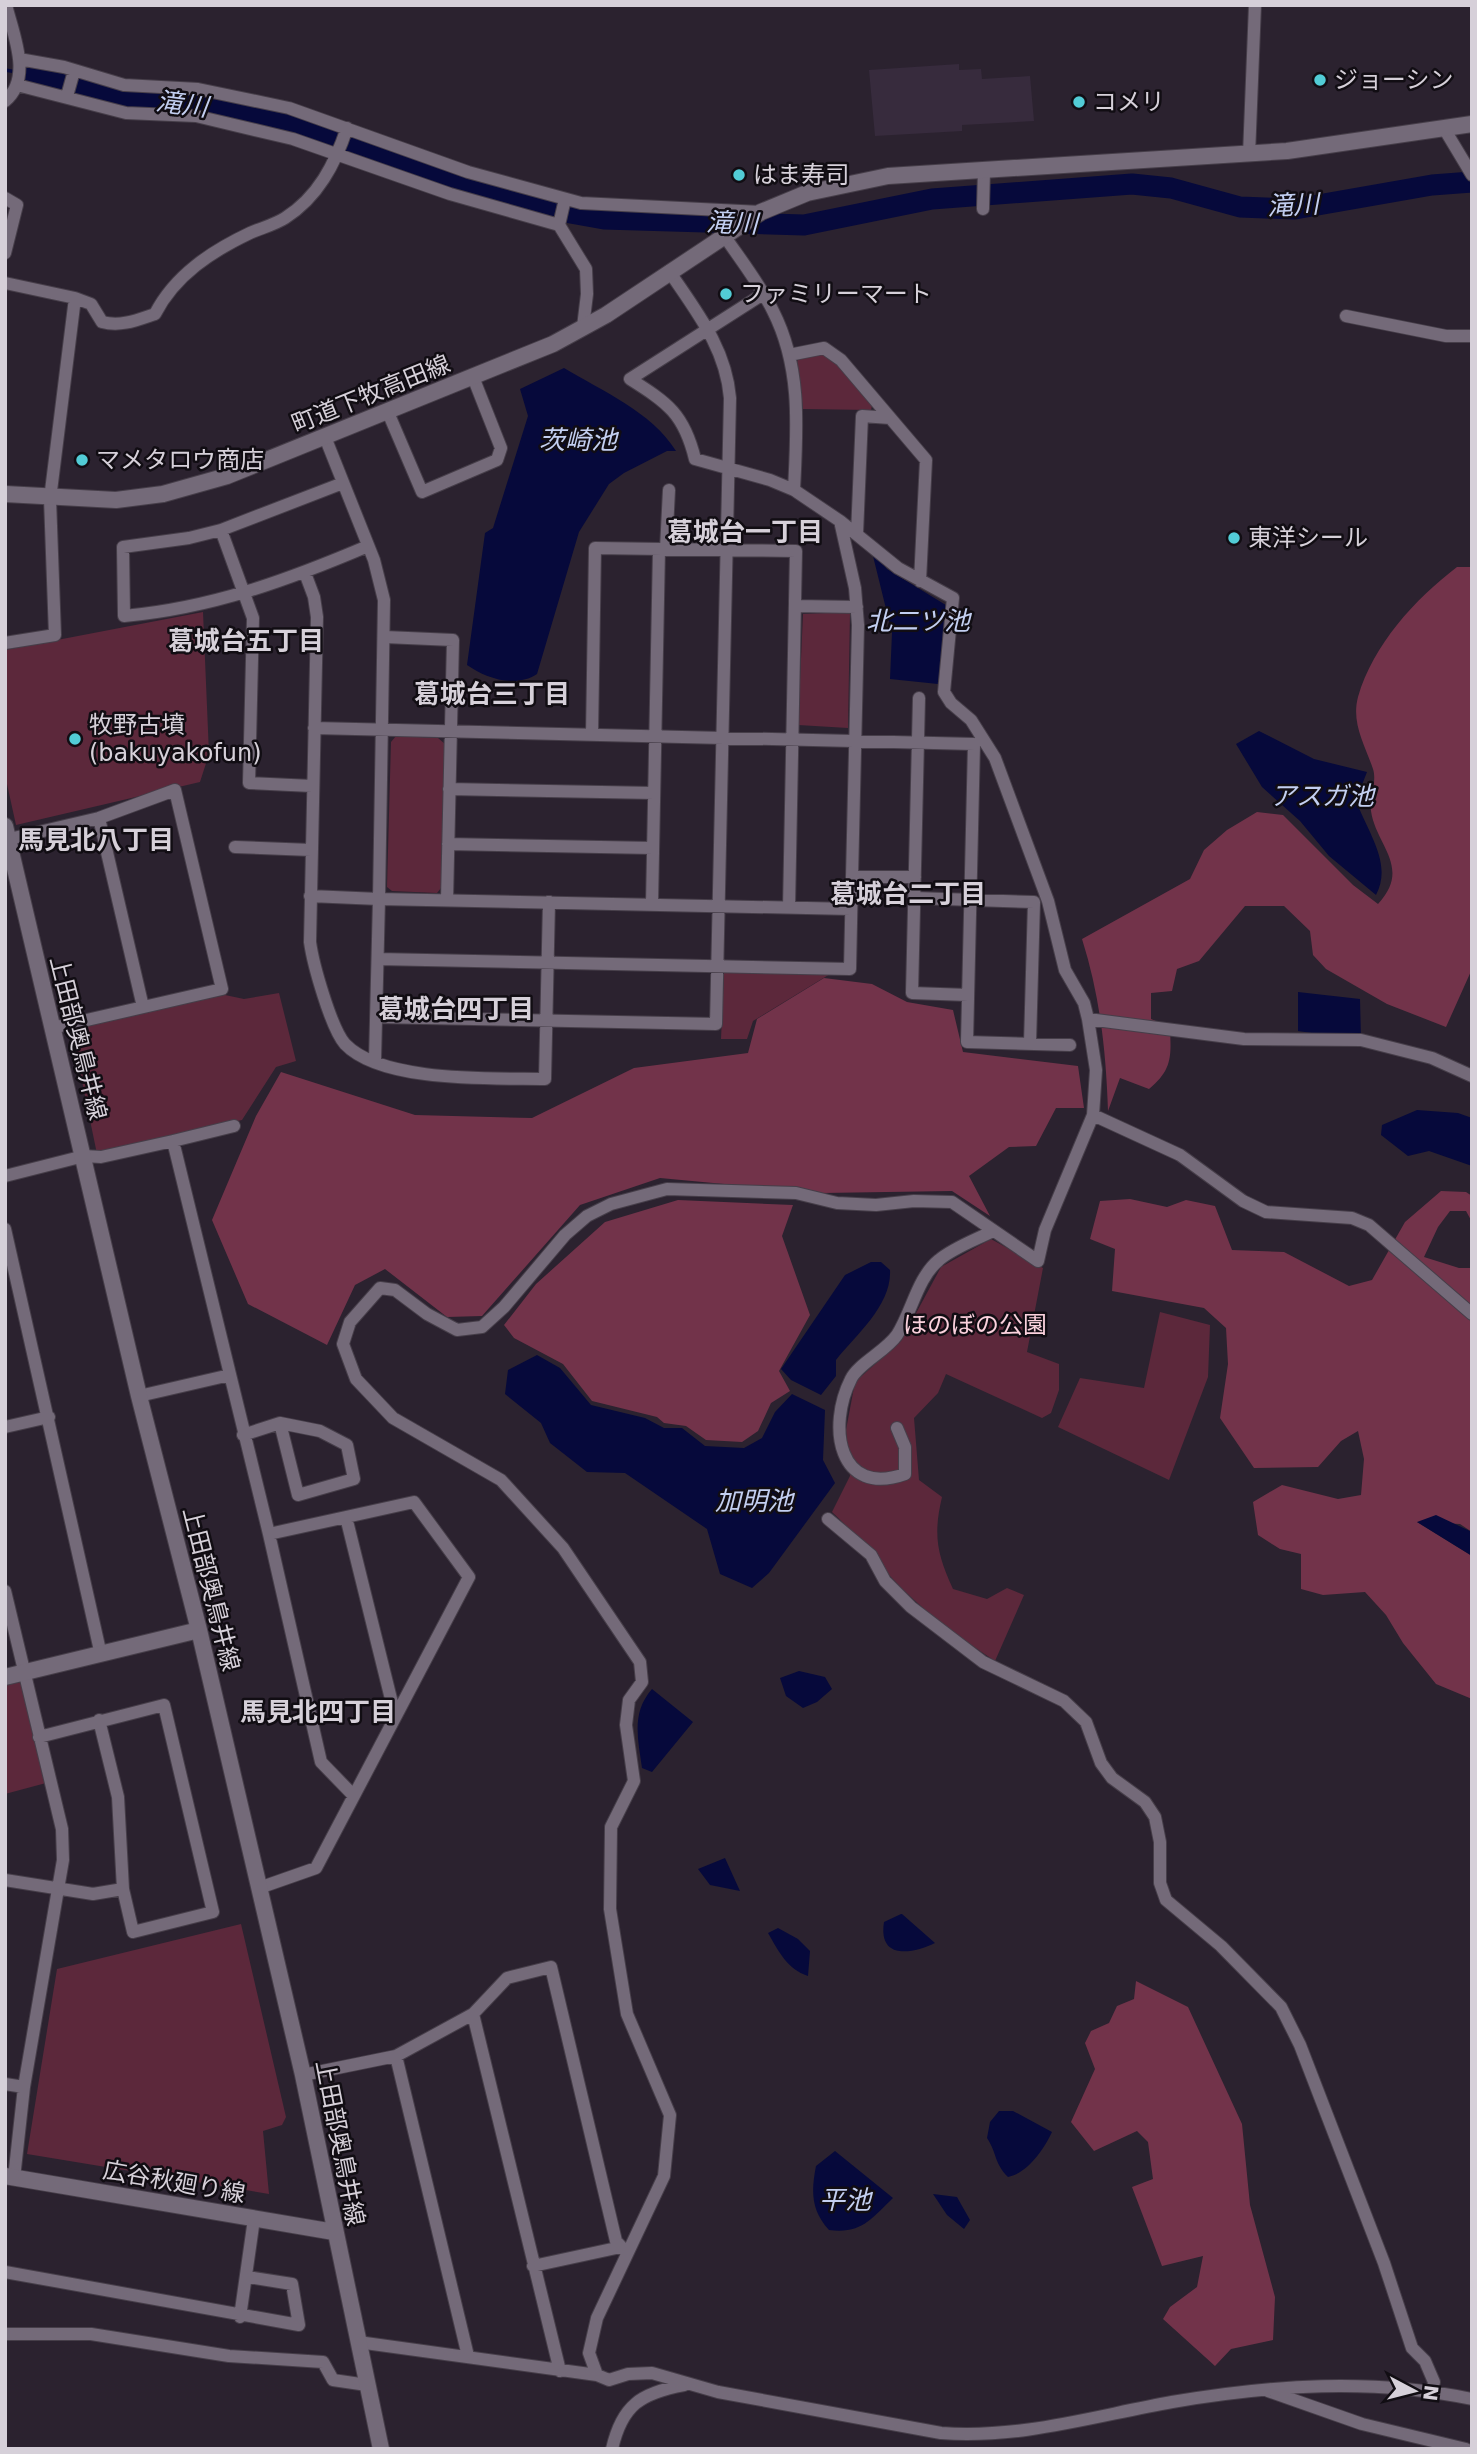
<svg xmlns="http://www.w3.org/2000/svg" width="1477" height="2454" font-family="'DejaVu Sans','Noto Sans JP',sans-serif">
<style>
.built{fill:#372b3d}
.green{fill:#5c283b}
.forest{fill:#72334a}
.water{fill:#06093b}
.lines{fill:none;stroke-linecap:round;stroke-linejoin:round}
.stream{stroke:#06093b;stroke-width:3.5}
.river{stroke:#06093b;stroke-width:21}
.minor-casing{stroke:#463e49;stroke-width:14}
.tertiary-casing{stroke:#463e49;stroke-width:18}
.minor{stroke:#746a79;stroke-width:12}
.tertiary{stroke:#746a79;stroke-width:16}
.poi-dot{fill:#52ccd6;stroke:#110d13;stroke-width:2.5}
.labels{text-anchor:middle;stroke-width:5;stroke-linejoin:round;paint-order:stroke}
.poi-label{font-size:24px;fill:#d6d0d9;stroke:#110d13;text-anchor:start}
.street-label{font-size:24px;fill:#d6d0d9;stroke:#110d13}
.park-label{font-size:24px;fill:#fbd1dd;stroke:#110d13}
.water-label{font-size:26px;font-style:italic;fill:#c3cff1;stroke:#110d13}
.neighbourhood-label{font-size:26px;font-weight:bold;fill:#d6d0d9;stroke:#110d13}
</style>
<rect width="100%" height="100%" fill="#2b222f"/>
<!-- built -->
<path class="built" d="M 959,64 L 959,70 L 981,69 L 982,79 L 1030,76 L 1034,121 L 962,125 L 962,131 L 875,136 L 869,70 Z"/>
<!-- green -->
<path class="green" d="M 823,352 L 838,364 L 872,406 L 871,410 L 803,409 L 797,362 L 799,357 Z
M 203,612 L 209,754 L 200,782 L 16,825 L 5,775 L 5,650 Z
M 850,612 L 848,728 L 798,725 L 803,614 Z
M 396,736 L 438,738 L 445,744 L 441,888 L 437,893 L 392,891 L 387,887 L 391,742 Z
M 724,972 L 830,974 L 753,1021 L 747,1039 L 721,1039 Z
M 279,993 L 296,1061 L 276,1067 L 242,1120 L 97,1154 L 71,1028 L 225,995 L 244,999 Z
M 991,1239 L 1043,1268 L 1027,1352 L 1059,1364 L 1059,1390 L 1051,1413 L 1042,1418 L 946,1374 L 938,1393 L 914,1418 L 919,1480 L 942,1497 C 933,1535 937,1554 953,1589 L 987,1599 L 1007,1588 L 1024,1595 L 995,1661 C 957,1636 921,1610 890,1576 C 870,1554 854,1532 832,1512 L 850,1476 L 846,1430 L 855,1382 L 901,1341 L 941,1267 Z
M 1160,1312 L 1210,1325 L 1208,1377 L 1169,1480 L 1058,1427 L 1080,1378 L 1144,1388 Z
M 22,1681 L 46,1783 L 5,1794 L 5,1685 Z
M 241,1924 L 286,2117 L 282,2125 L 263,2131 L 269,2194 L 27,2154 L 57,1969 Z"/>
<!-- forest -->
<path class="forest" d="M 1457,567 L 1472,567 L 1472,969 L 1446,1027 L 1387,1004 L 1326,969 L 1313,955 L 1310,931 L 1284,906 L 1245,906 L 1199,961 L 1177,969 L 1172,991 L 1151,993 L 1151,1019 L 1170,1027 C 1171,1056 1173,1069 1149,1089 L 1120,1078 L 1108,1111 C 1106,1051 1100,996 1082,939 L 1190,879 L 1204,850 L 1227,830 L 1257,812 L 1283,815 L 1353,885 L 1378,904 C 1412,867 1376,846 1371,811 C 1370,798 1377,781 1373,769 C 1365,745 1351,723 1358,697 C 1373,645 1415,599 1457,567 Z
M 824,978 L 872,984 L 907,1002 L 953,1010 L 963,1052 L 1078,1066 L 1084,1108 L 1056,1108 L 1036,1146 L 1009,1147 L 969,1176 L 990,1216 L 952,1191 L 822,1193 L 660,1178 L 580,1205 L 482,1316 L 447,1317 L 385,1269 L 355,1285 L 327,1345 L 248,1304 L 212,1220 L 256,1116 L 281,1072 L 415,1115 L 532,1118 L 634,1068 L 748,1053 L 757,1019 Z
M 1441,1191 L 1466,1192 L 1472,1196 L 1472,1222 L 1466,1211 L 1450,1211 L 1438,1227 L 1424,1257 L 1459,1268 L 1472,1268 L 1472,1532 L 1460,1524 L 1417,1522 L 1472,1556 L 1472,1699 L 1436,1684 L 1403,1643 L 1386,1615 L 1365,1592 L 1323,1595 L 1301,1589 L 1301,1554 L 1280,1549 L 1258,1535 L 1253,1502 L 1282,1485 L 1338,1499 L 1361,1495 L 1364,1459 L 1358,1431 L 1341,1441 L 1318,1467 L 1254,1468 L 1220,1418 L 1228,1364 L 1226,1328 L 1204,1308 L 1112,1291 L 1115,1249 L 1090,1239 L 1100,1201 L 1130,1199 L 1167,1207 L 1186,1200 L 1215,1206 L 1232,1250 L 1284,1252 L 1349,1286 L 1372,1280 L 1405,1222 Z
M 678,1200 L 793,1205 L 782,1236 L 810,1315 L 779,1371 L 790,1391 L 771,1403 L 758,1431 L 742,1442 L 706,1440 L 686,1426 L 664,1423 L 657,1417 L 592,1401 L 563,1364 L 514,1338 L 504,1325 L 536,1284 L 605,1222 Z
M 1136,1981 L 1188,2007 L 1242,2124 L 1250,2205 L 1275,2297 L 1273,2340 L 1231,2349 L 1215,2366 L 1163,2319 L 1170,2307 L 1197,2287 L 1203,2256 L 1162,2266 L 1132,2187 L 1153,2179 L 1148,2142 L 1137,2131 L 1094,2151 L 1071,2122 L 1095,2069 L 1085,2043 L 1091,2031 L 1109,2023 L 1117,2006 L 1134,1999 Z"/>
<!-- water -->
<path class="water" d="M 564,368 C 602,391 652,412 676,451 L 667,451 L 624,473 L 609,484 L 579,532 L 537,674 C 516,688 487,679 467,665 L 485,533 L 493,528 L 528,416 L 520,389 Z
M 872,552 L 887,569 L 949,607 L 938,684 L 890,679 L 892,633 Z
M 1259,731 L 1314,759 L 1367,772 L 1356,800 C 1367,832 1393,863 1376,895 L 1329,856 L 1300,821 L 1262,787 L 1236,744 Z
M 1298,992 L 1360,999 L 1361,1040 L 1298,1031 Z
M 1417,1110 L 1458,1113 L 1472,1118 L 1472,1166 L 1429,1151 L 1408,1156 L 1381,1135 L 1382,1125 Z
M 871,1262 L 881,1262 L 890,1270 C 892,1305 856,1335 836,1360 L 836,1376 L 821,1395 L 791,1380 L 781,1369 L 845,1275 Z
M 537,1355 L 560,1368 L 591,1405 L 645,1418 L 664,1428 L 682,1428 L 705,1446 L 744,1448 L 762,1438 L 775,1412 L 792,1394 L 825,1410 L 823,1460 L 835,1483 L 769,1573 L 752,1588 L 720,1574 L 707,1529 L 625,1473 L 587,1472 L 550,1443 L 541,1423 L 505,1394 L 508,1370 Z
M 1436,1515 L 1472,1532 L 1472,1556 L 1417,1522 Z
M 799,1671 L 825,1677 L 832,1689 L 817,1702 L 803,1708 L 786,1696 L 780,1678 Z
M 652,1689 L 693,1722 L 652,1772 L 642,1768 C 638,1739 631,1713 652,1689 Z
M 725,1858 L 740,1891 L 710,1885 L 698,1869 Z
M 901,1914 L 902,1914 L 935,1943 C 912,1954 878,1960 884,1922 Z
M 778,1928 L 798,1939 L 810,1951 L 808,1976 C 787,1969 779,1952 768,1933 Z
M 999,2111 L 1013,2111 L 1052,2132 C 1044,2149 1028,2173 1008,2177 C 994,2163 997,2153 987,2138 L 990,2122 Z
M 835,2151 L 893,2198 C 871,2219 862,2234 829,2230 C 811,2210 811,2192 816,2166 Z
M 933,2194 L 957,2197 L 970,2220 L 964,2229 L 947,2215 Z"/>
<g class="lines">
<!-- stream -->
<path class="stream" d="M 5,70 L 17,72"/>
<!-- river -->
<path class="river" d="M 24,73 L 123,99 L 185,101 L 280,121 L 469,186 L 548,209 L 604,219 L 804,225 L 932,199 L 1132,184 L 1171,188 L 1240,207 L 1295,209 L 1432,185 L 1472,182"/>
<!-- minor casing -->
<g class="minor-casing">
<path id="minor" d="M 19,59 L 64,67 L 124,85 L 198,89 L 289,108 L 468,172 L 581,203 L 761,212
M 17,85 L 126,113 L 196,116 L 293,139 L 450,194 L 559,225
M 67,96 L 74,71
M 5,101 C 33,78 13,34 6,5
M 1445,130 L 1472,175
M 1249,155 L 1255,5
M 5,198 L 17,205 L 5,253
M 565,199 L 559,225 L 586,269 L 587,294 L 583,327
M 983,209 L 984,170
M 723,234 C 740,259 760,284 773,311 C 802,368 797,429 794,490
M 5,283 L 75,298 L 50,499 L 55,635 L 5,643
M 75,298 L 91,304 L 102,322 C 121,327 137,320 155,314 C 175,275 212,251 250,233 C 261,228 274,225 285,218 C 318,197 335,164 347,128
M 1346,316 L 1446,336 L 1472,336
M 789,355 L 824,348 L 841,360 L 926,460 L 920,581
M 387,410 L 422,492 L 497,460 L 501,448 L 473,377
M 343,483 L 221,530 L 189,538 L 123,547 L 124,616 C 212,608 288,580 368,546
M 840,521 L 855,588 L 858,625 L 852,877
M 221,530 L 253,618 L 249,783 L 312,786
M 857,534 L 862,416 L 890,418
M 666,549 L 669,490
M 305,573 L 314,597 L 317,617 L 310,942 C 313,964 331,1028 345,1044 C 382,1083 494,1078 545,1079 L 549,902
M 795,606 L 857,607
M 385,637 L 453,640 L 447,900
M 919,698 L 912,993 L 968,995
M 314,728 L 974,744 L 967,1042 L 1070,1045
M 592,735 L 595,548 L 796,551 L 789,908
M 449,789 L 654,793
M 99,818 L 143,1007
M 5,840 L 99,818 L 175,790 L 222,989 L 52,1028
M 448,844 L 653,848
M 235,847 L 311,850
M 310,896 L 379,899 L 384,600 L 374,560 L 325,437
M 915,898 L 1034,902 L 1030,1043
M 652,904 L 659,549
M 378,959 L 850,969 L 852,877 L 915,877
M 376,1017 L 716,1024 L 730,398 C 726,348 696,311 669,271
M 1088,1019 L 1244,1039 L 1361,1040 L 1432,1058 L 1472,1076
M 375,1060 L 379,899 L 851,909
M 1093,1115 L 1180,1155 L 1243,1201 L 1266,1212 L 1352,1218 L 1369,1225 L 1472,1314
M 173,1141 L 234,1126
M 5,1176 L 84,1156 L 101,1157 L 173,1141 L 269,1534 L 321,1762 L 353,1795
M 5,1229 L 101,1655
M 139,1396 L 230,1375
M 5,1427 L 49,1417
M 897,1428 L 905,1447 L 905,1474 C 838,1498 827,1426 851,1379 C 858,1364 886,1351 897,1335 C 912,1312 917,1278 939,1260 C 953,1248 975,1240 991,1232
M 243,1435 L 280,1423 L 320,1431 L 347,1445 L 354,1479 L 298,1495 L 280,1423
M 346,1517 L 395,1715
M 828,1519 L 871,1555 L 885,1581 L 911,1607 L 983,1662 L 1064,1701 L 1086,1722 L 1101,1763 L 1112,1778 L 1145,1802 L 1155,1817 L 1160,1842 L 1160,1883 L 1166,1900 L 1221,1946 L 1281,2007 L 1300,2045 L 1384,2263 L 1412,2348 L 1425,2361 L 1434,2382 L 1432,2391
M 5,1591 L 62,1829 L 63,1860 L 24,2087 L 14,2178
M 39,1737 L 164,1705 L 213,1912 L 133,1932 L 123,1889 L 118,1797 L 99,1720
M 5,1880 L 93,1894 L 123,1889
M 259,1888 L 316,1868 L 469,1577 L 414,1502 L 269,1534
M 473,2014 L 560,2371
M 396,2056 L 468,2356
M 303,2075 L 396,2056 L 473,2014 L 507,1978 L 551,1967 L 616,2241 L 626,2252
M 5,2084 L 24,2087
M 533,2266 L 621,2247
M 5,2272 L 299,2325 L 292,2284 L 248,2277
M 240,2317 L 254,2219
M 5,2334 L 91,2334 L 229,2356 L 323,2362 L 333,2380 L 367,2385
M 358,2342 L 597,2375 L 609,2380 L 628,2374 L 652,2373 L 718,2392 L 941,2433 C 1021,2439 1094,2416 1172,2402 C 1272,2385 1371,2378 1472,2399
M 597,2375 L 589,2353 L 597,2318 L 664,2176 L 670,2115 L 627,2014 L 610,1909 L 611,1827 L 634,1781 L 626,1725 L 629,1700 L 642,1682 L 640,1662 L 563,1548 L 501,1480 L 393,1418 L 356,1379 L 343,1344 L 350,1322 L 380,1288 L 395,1290 L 427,1314 L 457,1330 L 482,1327 L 504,1307 L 565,1235 L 587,1216 L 611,1204 L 667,1189 L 796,1193 L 837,1203 L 876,1205 L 914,1201 L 952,1202 L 1038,1261 L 1045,1230 L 1093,1115 L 1096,1070 L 1088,1019 L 1084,1003 L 1065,970 L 1048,901 L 995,758 L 971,720 L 951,703 L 944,692 L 953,598 L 898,568 L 840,521 L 794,490 L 770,480 L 695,459 C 684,414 668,403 630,379 L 763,294
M 1268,2391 L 1362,2424 L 1466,2449
M 612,2449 C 622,2405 641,2393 684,2385"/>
</g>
<!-- tertiary casing -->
<g class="tertiary-casing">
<path id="tertiary" d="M 5,494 L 116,500 L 163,494 L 227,476 L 553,344 L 606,315 L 761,212 L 807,193 L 888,176 L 1287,151 L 1472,124
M 5,826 L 139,1396 L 199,1630 L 303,2075 L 381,2449
M 5,1677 L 199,1630
M 5,2176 L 334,2232"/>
</g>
<!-- minor -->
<use href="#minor" class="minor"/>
<!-- tertiary -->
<use href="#tertiary" class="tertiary"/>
</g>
<!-- markers -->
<g class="poi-dot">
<circle cx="1320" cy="80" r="7"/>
<circle cx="1079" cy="102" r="7"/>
<circle cx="739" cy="175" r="7"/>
<circle cx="726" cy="294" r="7"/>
<circle cx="82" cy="460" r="7"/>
<circle cx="1234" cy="538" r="7"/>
<circle cx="75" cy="739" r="7"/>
</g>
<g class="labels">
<!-- poi labels -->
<g class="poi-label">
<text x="1334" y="88">ジョーシン</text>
<text x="1093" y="110">コメリ</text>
<text x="753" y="183">はま寿司</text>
<text x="740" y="302">ファミリーマート</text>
<text x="96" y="468">マメタロウ商店</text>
<text x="1248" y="546">東洋シール</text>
<text x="89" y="733">牧野古墳<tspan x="89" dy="28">(bakuyakofun)</tspan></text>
</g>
<!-- street labels -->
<g class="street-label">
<text transform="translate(371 394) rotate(-22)" y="8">町道下牧高田線</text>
<text transform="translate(78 1038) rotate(76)" y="8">上田部奥鳥井線</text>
<text transform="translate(211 1589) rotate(76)" y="8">上田部奥鳥井線</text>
<text transform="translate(340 2143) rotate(79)" y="8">上田部奥鳥井線</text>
<text transform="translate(174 2182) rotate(10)" y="8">広谷秋廻り線</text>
</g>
<!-- park labels -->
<g class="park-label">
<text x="975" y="1333">ほのぼの公園</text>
</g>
<!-- water labels -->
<g class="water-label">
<text transform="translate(182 104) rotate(7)" y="9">滝川</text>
<text transform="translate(1293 205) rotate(-3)" y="9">滝川</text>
<text transform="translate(732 223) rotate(2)" y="9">滝川</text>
<text x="578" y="449">茨崎池</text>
<text x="918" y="630">北二ツ池</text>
<text x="1322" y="805">アスガ池</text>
<text x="754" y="1510">加明池</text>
<text x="845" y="2209">平池</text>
</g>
<!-- neighbourhood labels -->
<g class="neighbourhood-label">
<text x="745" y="541">葛城台一丁目</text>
<text x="246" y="650">葛城台五丁目</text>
<text x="492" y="703">葛城台三丁目</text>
<text x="96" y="849">馬見北八丁目</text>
<text x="908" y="903">葛城台二丁目</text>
<text x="456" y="1018">葛城台四丁目</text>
<text x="318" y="1721">馬見北四丁目</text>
</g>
</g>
<!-- border -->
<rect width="1477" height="2454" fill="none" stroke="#d6d0d9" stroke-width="14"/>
<!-- north arrow -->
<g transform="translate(1414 2391) rotate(97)" stroke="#110d13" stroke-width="5" paint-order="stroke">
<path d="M0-5L12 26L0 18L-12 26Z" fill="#d6d0d9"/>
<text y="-10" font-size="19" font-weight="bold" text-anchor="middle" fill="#d6d0d9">N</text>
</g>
</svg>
